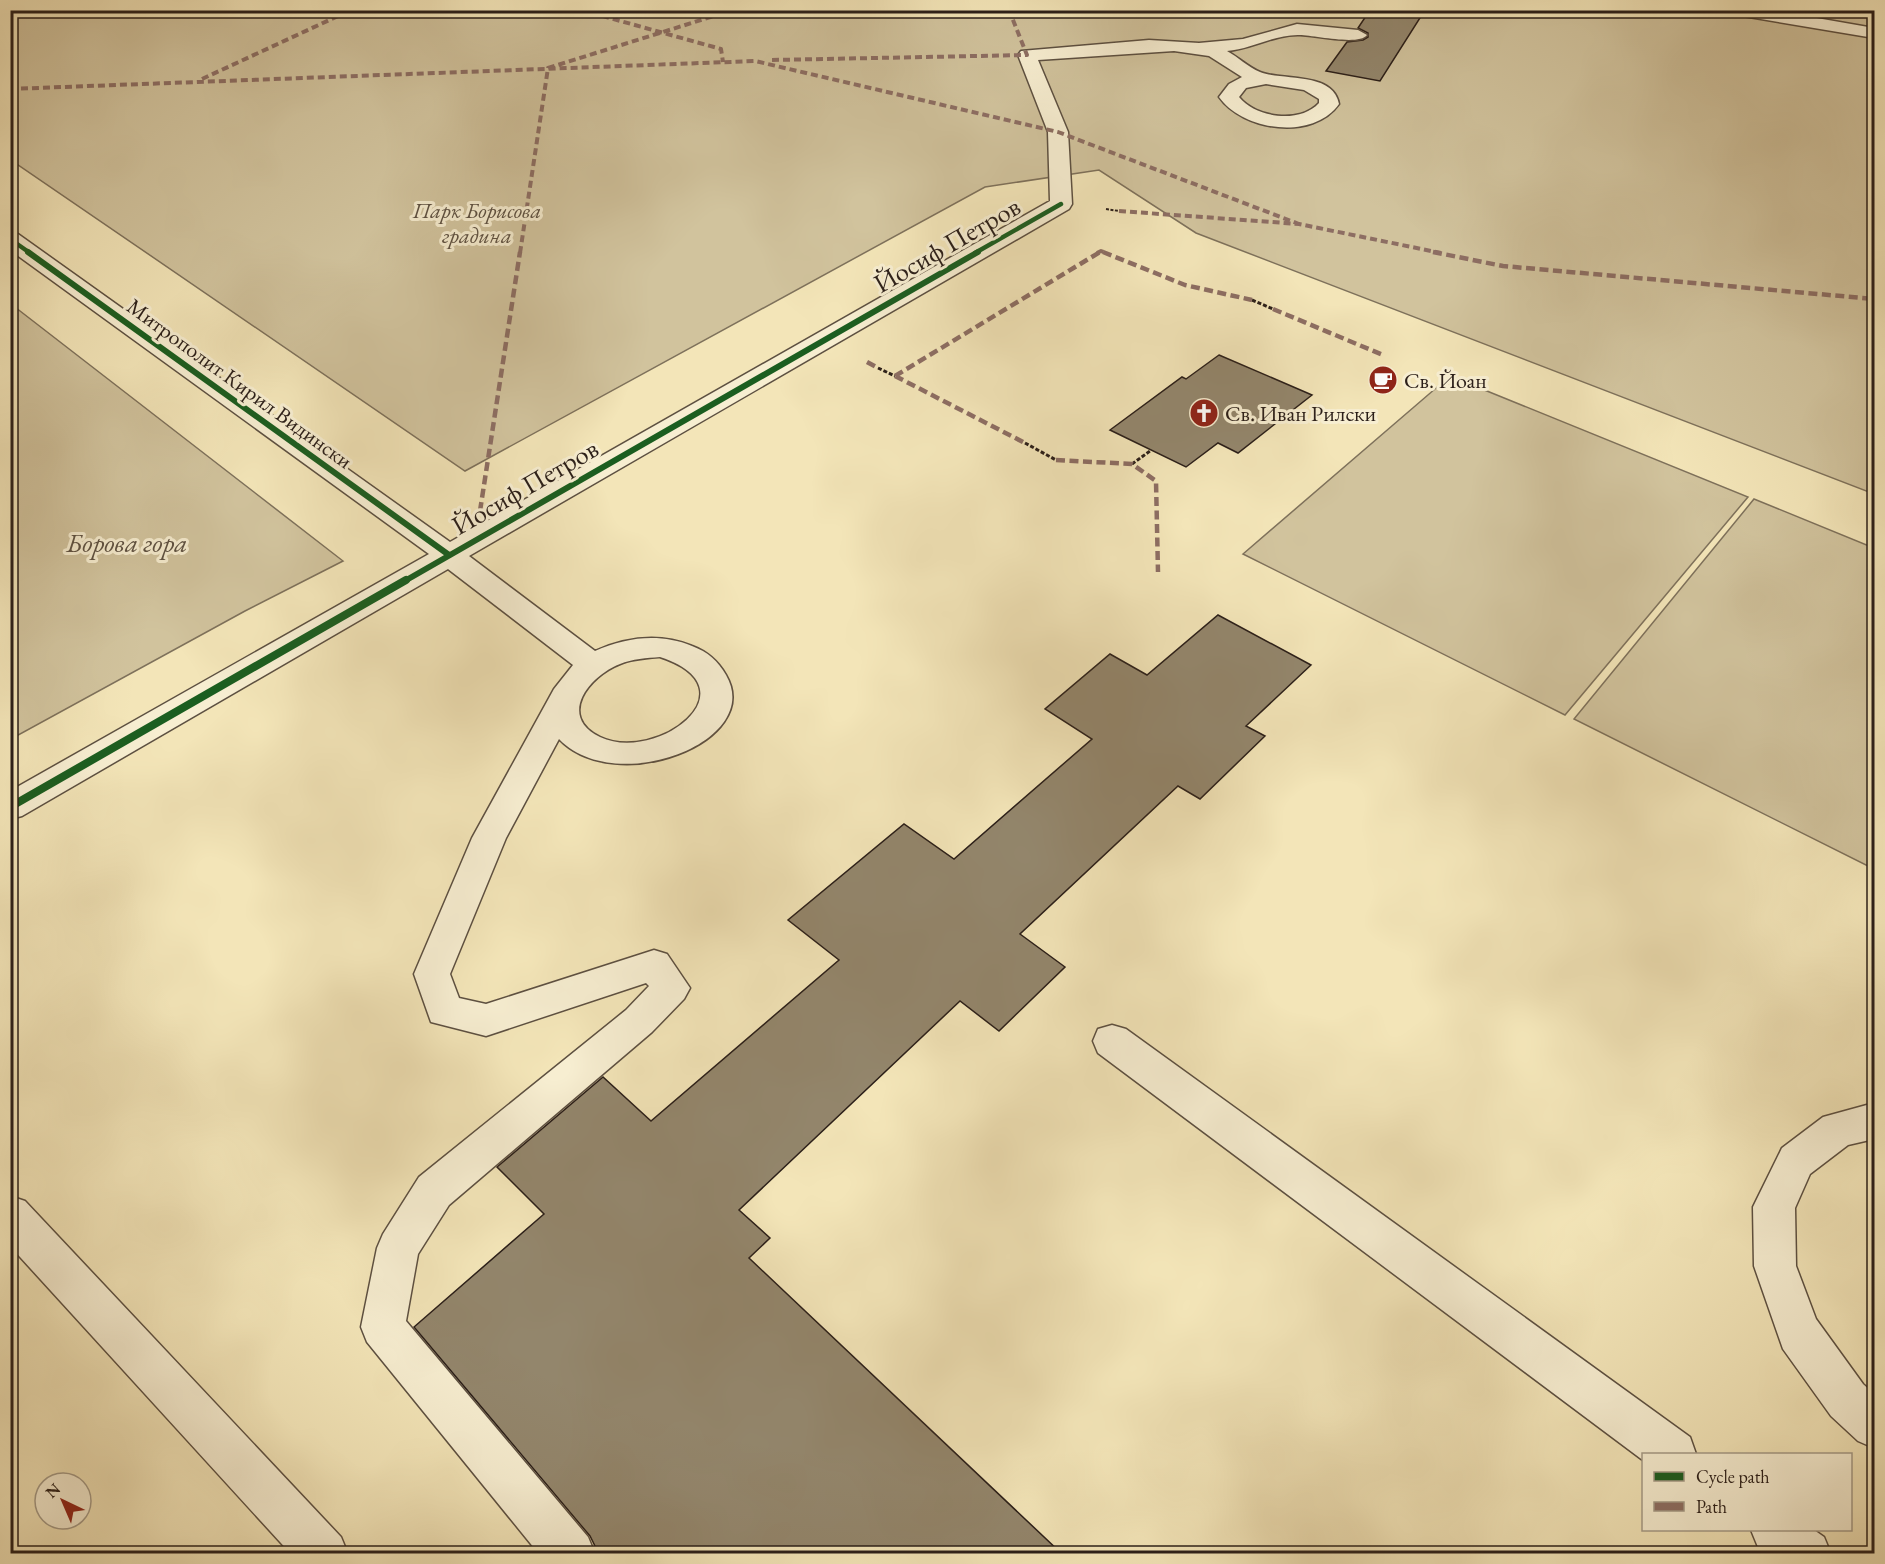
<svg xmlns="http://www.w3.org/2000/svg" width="1885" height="1564" font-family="'EB Garamond',serif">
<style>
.green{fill:#d1c39d;stroke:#7e715b;stroke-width:1.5}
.building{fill:#93866c;stroke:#2b1f19;stroke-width:1.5}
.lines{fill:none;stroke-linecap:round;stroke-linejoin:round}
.minor-casing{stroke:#5d5041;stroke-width:3}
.path-far1{stroke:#2b1f19;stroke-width:2;stroke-dasharray:3 1.5;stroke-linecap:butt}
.path{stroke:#2b1f19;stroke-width:3;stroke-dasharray:4 2;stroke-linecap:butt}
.minor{fill:#f7eed1;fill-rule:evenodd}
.quiet-far1{stroke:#8d6e63;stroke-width:4;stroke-dasharray:7 4;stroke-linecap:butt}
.quiet{stroke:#8d6e63;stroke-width:4.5;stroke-dasharray:9 4.5;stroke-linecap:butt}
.cycleway-far2-casing{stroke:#f7eed1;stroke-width:7}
.cycleway-far1-casing{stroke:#f7eed1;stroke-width:9}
.cycleway-casing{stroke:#f7eed1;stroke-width:11}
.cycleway-far2{stroke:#1b5e20;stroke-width:4.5}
.cycleway-far1{stroke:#1b5e20;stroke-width:6}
.cycleway{stroke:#1b5e20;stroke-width:8}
.labels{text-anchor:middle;stroke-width:6;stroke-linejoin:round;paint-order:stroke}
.far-park-label{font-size:22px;font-style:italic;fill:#5d5041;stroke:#f7eed1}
.far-poi-label{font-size:22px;fill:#2b1f19;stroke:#f7eed1;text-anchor:start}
.far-street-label{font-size:22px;fill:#2b1f19;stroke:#f7eed1}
.street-label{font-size:27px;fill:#2b1f19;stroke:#f7eed1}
.park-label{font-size:27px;font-style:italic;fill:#5d5041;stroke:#f7eed1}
</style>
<rect width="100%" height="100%" fill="#f3e5b8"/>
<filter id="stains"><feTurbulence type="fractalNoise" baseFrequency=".00333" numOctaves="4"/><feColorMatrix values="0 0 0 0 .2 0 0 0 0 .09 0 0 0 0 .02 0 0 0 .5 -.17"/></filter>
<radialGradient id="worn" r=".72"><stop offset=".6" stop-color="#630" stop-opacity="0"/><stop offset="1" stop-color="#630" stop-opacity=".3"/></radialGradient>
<!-- green -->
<path class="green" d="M 10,11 L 1874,11 L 1874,494 L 1196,233 L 1099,170 L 985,187 L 465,471 L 11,160 Z
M 11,304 L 343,561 L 245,611 L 11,739 Z
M 1450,376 L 1748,497 L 1565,715 L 1243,554 Z
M 1754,499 L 1874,548 L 1874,869 L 1574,719 Z"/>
<!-- building -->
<path class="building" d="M 1370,10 L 1425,10 L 1380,81 L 1326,71 L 1347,42 L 1363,40 L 1368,37 L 1368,33 L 1358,28 Z
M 1219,355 L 1312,395 L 1238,453 L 1218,443 L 1186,467 L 1110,430 L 1182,377 L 1186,379 Z
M 1218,615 L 1311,665 L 1246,726 L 1265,736 L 1200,799 L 1178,786 L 1020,934 L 1065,967 L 999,1031 L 960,1001 L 739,1210 L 770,1238 L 749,1258 L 1062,1554 L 599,1554 L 590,1536 L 414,1327 L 544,1214 L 497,1167 L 603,1077 L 651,1121 L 839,960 L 788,920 L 904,824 L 954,859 L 1092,739 L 1045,709 L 1110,654 L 1147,675 Z"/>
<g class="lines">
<!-- minor casing -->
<g class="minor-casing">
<path id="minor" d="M 1729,10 L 1771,10 L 1874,28 L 1874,38 L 1737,15 Z
M 1297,24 L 1358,30 L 1367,35 C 1359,46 1313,35 1300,35 C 1275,34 1252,49 1227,51 C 1238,57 1248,67 1260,72 C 1281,81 1333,71 1339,104 C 1313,141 1243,131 1219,97 L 1229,84 L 1242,77 L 1209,56 L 1174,51 L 1038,60 L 1068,132 L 1072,204 L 1069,209 L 469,556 L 595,651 C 627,637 660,633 692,646 C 708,652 718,661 726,675 C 765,742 615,798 559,739 L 506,838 L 450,974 L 459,998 L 486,1004 L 654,950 L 667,954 L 690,988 L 684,999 L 652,1032 L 449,1205 L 418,1254 L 406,1321 L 588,1537 L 595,1554 L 539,1554 L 367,1342 L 361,1327 L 377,1248 L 383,1234 L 419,1177 L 626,1010 L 649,986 L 646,983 L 486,1036 L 431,1022 L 414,974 L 472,838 L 554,689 L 573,665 L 448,569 L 22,816 L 10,819 L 10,791 L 429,554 L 10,250 L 10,233 L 18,234 L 450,542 L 1050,201 L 1048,132 L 1018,55 L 1021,51 L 1149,40 L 1199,43 L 1243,39 ZM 1266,84 L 1304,90 L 1319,99 L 1319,103 C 1300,124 1256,118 1239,97 L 1246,88 ZM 660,657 C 757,689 656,764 600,737 C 557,716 589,676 620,664 C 632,659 647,658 660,657 Z
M 1112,1025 L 1126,1029 L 1690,1437 L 1696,1454 L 1644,1454 L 1644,1461 L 1098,1053 L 1093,1041 L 1098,1029 Z
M 1874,1103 L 1874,1139 L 1848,1145 L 1810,1174 L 1795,1208 L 1796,1266 L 1816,1319 L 1863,1384 L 1874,1394 L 1874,1448 L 1858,1441 L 1831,1416 L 1783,1349 L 1754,1266 L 1753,1207 L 1782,1148 L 1823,1117 Z
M 10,1196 L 25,1201 L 341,1537 L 348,1554 L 291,1554 L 10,1246 Z
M 1751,1530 L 1814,1530 L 1824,1537 L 1831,1554 L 1766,1554 L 1758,1547 Z"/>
</g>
<!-- path-far1 -->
<path class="path-far1" d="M 1106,209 L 1119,211"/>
<!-- path -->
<path class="path" d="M 1252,300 L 1273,309
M 878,368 L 895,376
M 1025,443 L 1056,460
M 1132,464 L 1150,451"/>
<!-- minor -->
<use href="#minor" class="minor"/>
<!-- quiet-far1 -->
<path class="quiet-far1" d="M 581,10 L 721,49 L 723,62
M 772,60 L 1027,55 L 1009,10
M 202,79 L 351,10
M 10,89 L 755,61 L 1058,132 L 1299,224
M 1119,211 L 1299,224 L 1441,253
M 520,253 L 548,68 L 733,10
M 1097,253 L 1101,251 L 1106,253"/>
<!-- quiet -->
<path class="quiet" d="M 1103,252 L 1185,285 L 1252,300
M 1433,252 L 1503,266 L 1874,299
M 1273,309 L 1383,355
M 867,362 L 878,368
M 895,376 L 1100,252
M 895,376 L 1025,443
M 1056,460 L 1132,464 L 1156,481 L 1158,572
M 480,511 L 520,252"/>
<!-- cycleway-far2 casing -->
<g class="cycleway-far2-casing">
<path id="cycleway-far2" d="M 10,239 L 30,253
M 975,253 L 1061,204"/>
</g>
<!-- cycleway-far1 casing -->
<g class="cycleway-far1-casing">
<path id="cycleway-far1" d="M 28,252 L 449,555
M 403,582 L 978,252"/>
</g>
<!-- cycleway casing -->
<g class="cycleway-casing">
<path id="cycleway" d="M 10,807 L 406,580"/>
</g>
<!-- cycleway-far2 -->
<use href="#cycleway-far2" class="cycleway-far2"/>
<!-- cycleway-far1 -->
<use href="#cycleway-far1" class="cycleway-far1"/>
<!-- cycleway -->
<use href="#cycleway" class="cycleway"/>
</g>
<!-- icons -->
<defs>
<g id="cafe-disc" transform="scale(1.5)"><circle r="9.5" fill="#8f2418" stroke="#f7eed1"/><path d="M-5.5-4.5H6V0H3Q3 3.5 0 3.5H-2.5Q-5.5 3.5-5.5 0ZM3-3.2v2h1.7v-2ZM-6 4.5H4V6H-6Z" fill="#fff"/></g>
<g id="church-disc" transform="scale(1.5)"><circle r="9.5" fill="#8f2418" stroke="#f7eed1"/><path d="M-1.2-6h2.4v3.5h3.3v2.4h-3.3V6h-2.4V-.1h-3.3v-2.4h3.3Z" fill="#fff"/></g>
</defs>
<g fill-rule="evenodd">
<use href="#cafe-disc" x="1383" y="380"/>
<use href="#church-disc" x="1204" y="413"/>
</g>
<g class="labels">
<!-- far-park labels -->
<g class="far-park-label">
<text x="477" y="218">Парк Борисова<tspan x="477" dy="25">градина</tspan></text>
</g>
<!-- far-poi labels -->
<g class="far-poi-label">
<text x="1404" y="388">Св. Йоан</text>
<text x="1225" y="421">Св. Иван Рилски</text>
</g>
<!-- far-street labels -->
<g class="far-street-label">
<text transform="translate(240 383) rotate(36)" y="8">Митрополит Кирил Видински</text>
</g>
<!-- street labels -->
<g class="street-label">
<text transform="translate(947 245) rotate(-30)" y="9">Йосиф Петров</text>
<text transform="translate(525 487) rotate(-30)" y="9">Йосиф Петров</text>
</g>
<!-- park labels -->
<g class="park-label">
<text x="127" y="552">Борова гора</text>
</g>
</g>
<!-- margin -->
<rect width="1885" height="1564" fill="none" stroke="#f3e5b8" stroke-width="36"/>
<rect x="12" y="12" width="1861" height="1540" fill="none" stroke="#2b1f19" stroke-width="3"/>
<rect x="18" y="18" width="1849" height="1528" fill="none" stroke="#2b1f19" stroke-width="1.5"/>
<!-- legend -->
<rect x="1642" y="1453" width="210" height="78" fill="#f7eed1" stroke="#a59b87" stroke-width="1.5"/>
<rect x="1654" y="1472" width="30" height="9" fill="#1b5e20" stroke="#a59b87" stroke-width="1.5"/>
<text x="1696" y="1483" font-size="18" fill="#2b1f19">Cycle path</text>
<rect x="1654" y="1502" width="30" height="9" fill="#8d6e63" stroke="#a59b87" stroke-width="1.5"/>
<text x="1696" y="1513" font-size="18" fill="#2b1f19">Path</text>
<!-- north arrow -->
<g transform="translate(63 1501) rotate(316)"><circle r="28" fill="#f7eed1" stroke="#a59b87" stroke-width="1.5"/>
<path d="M0-4.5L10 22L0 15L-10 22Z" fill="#8f2418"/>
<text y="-9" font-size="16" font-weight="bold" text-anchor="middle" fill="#2b1f19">N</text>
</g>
<rect width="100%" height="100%" filter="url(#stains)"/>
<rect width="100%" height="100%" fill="url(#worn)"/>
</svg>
